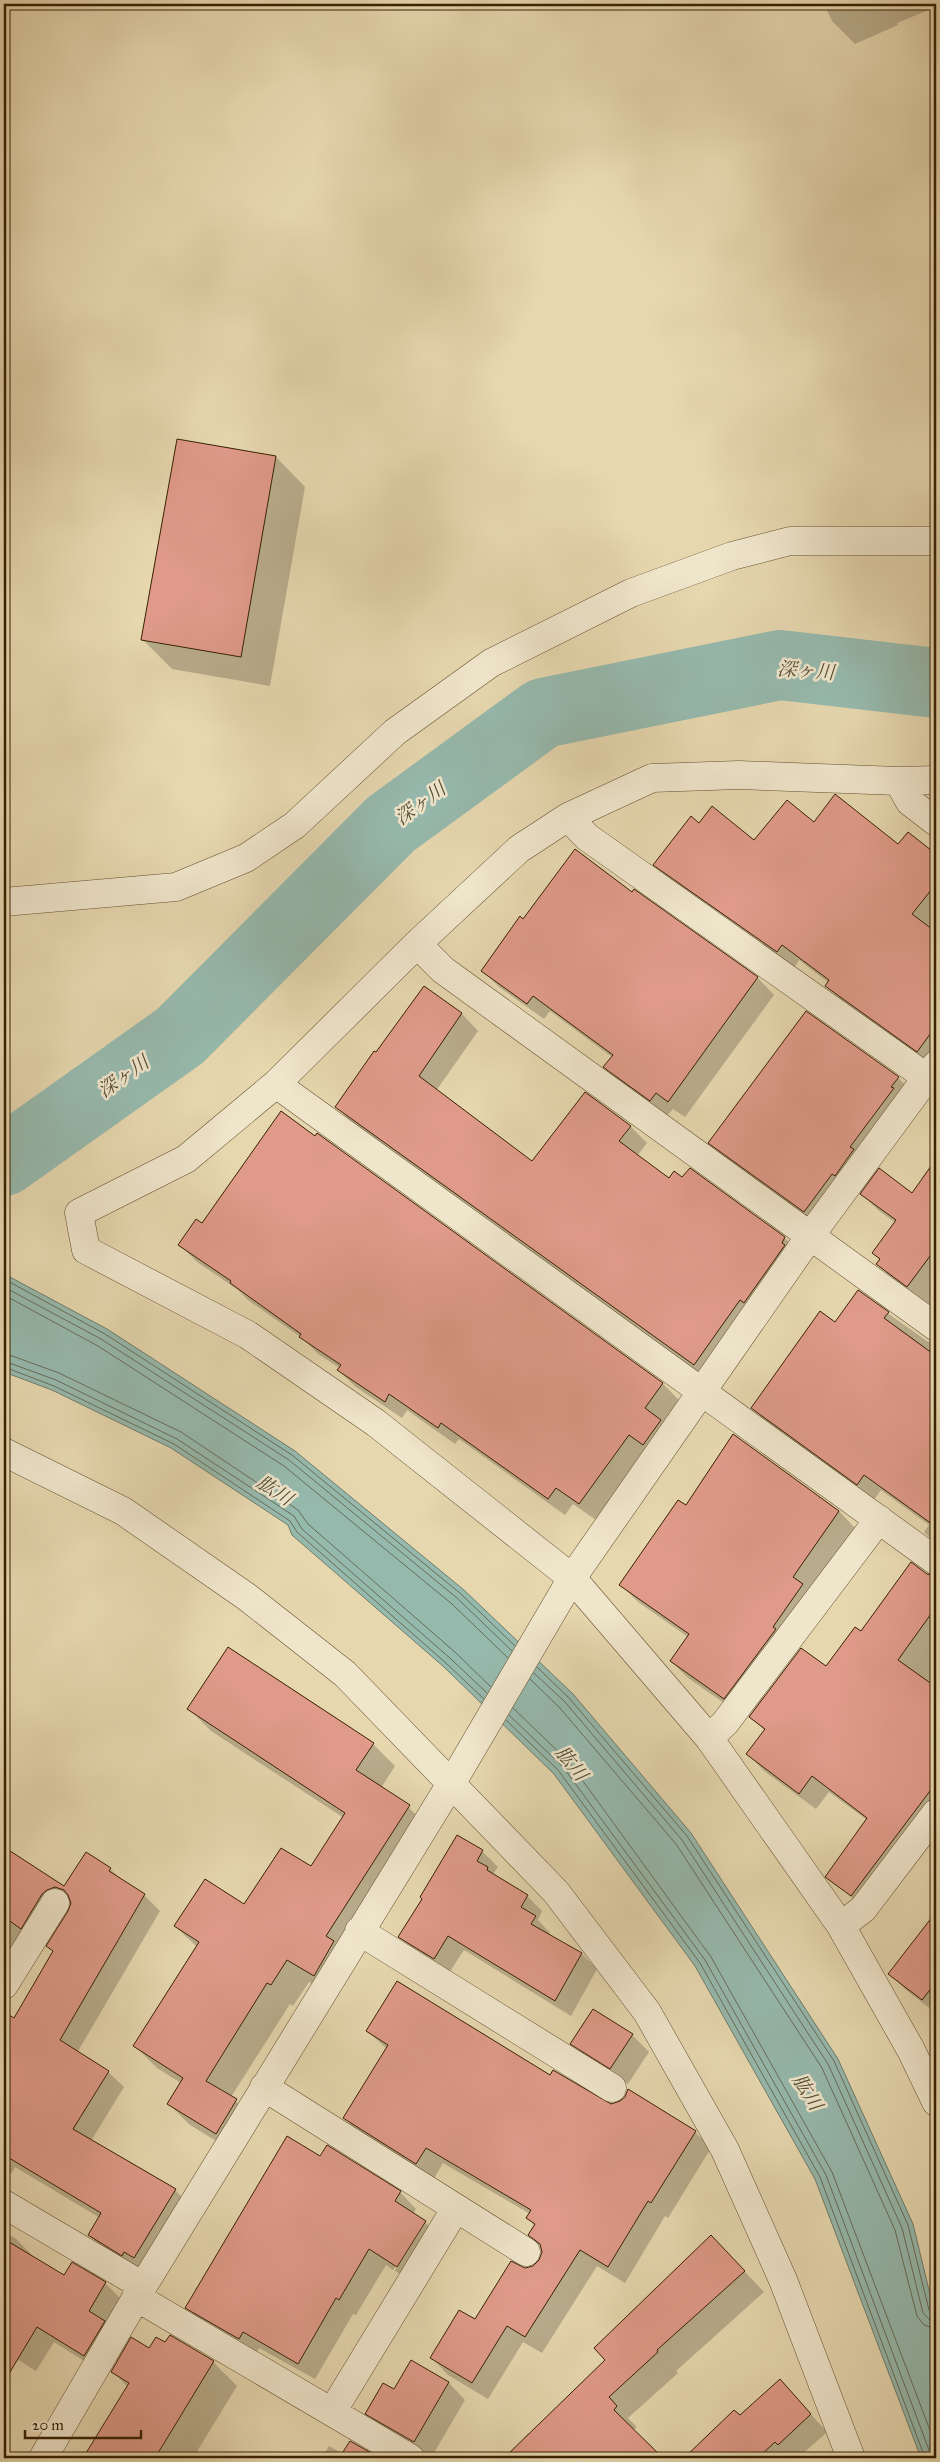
<svg xmlns="http://www.w3.org/2000/svg" width="940" height="2462" font-family="'IM FELL Great Primer','Noto Serif JP',serif">
<style>
.water{fill:#96b9ad;stroke:#707c69}
.shadow{fill:#0003}
.lines{fill:none;stroke-linecap:round;stroke-linejoin:round}
.shore{stroke:#676c58;stroke-width:1}
.river{stroke:#96b9ad;stroke-width:70}
.building{fill:#df9a89;stroke:#382002}
.street-casing{stroke:#644e2d;stroke-width:29}
.street{stroke:#efe5cb;stroke-width:28}
.labels{text-anchor:middle;stroke-width:5;stroke-linejoin:round;paint-order:stroke}
.water-label{font-size:19px;font-style:italic;fill:#544e35;stroke:#efe5cb}
</style>
<rect width="100%" height="100%" fill="#e6d7af"/>
<filter id="stains"><feTurbulence type="fractalNoise" baseFrequency=".004" numOctaves="4"/><feColorMatrix values="0 0 0 0 .2 0 0 0 0 .09 0 0 0 0 .02 0 0 0 .5 -.17"/></filter>
<radialGradient id="worn" r=".72"><stop offset=".6" stop-color="#630" stop-opacity="0"/><stop offset="1" stop-color="#630" stop-opacity=".3"/></radialGradient>
<!-- water -->
<path class="water" d="M 4,1268 L 8,1276 L 107,1329 L 295,1451 L 464,1590 L 573,1694 L 691,1833 L 838,2059 L 913,2224 L 936,2319 L 936,2458 L 921,2458 L 815,2179 L 695,1966 L 554,1774 L 444,1667 L 292,1535 L 288,1525 L 171,1448 L 52,1390 L 4,1372 Z"/>
<!-- shadow -->
<path class="shadow" d="M 824,4 L 936,4 L 936,7 L 897,23 L 898,25 L 855,44 L 832,21 Z
M 276,457 L 305,487 L 270,686 L 172,669 L 142,639 Z
M 699,824 L 754,842 L 814,824 L 899,846 L 908,834 L 936,856 L 936,1064 L 934,1067 L 843,1002 L 826,986 L 829,983 L 799,960 L 794,968 L 671,881 L 655,865 Z
M 634,891 L 758,978 L 774,995 L 685,1117 L 673,1109 L 667,1116 L 621,1083 L 605,1067 L 612,1057 L 550,1011 L 544,1019 L 499,987 L 483,971 L 523,920 L 632,894 Z
M 424,988 L 462,1014 L 478,1031 L 436,1091 L 533,1163 L 585,1094 L 631,1127 L 647,1143 L 637,1156 L 669,1179 L 683,1179 L 690,1170 L 785,1238 L 801,1255 L 711,1381 L 353,1124 L 337,1107 Z
M 898,1078 L 915,1094 L 821,1228 L 726,1159 L 710,1143 Z
M 318,1135 L 663,1384 L 680,1401 L 596,1520 L 573,1504 L 565,1515 L 459,1439 L 455,1444 L 407,1410 L 402,1418 L 356,1387 L 338,1370 L 340,1368 L 318,1354 L 302,1338 L 248,1300 L 238,1290 L 197,1262 L 180,1245 L 202,1224 Z
M 936,1161 L 936,1311 L 894,1280 L 878,1264 L 880,1260 L 873,1253 L 896,1223 L 878,1210 L 862,1194 L 913,1194 Z
M 858,1292 L 927,1341 L 936,1344 L 936,1544 L 924,1532 L 929,1525 L 881,1490 L 874,1500 L 769,1425 L 753,1408 L 836,1324 Z
M 734,1435 L 839,1511 L 855,1528 L 741,1715 L 688,1678 L 671,1661 L 688,1637 L 638,1602 L 621,1585 L 686,1506 Z
M 927,1575 L 936,1578 L 936,1821 L 868,1912 L 827,1876 L 867,1820 L 829,1792 L 816,1809 L 764,1771 L 748,1754 L 765,1731 L 751,1717 L 826,1668 Z
M 189,1709 L 373,1744 L 395,1766 L 381,1788 L 404,1803 L 426,1825 L 336,1997 L 309,1982 L 293,2006 L 290,2004 L 231,2097 L 259,2122 L 239,2155 L 190,2125 L 168,2103 L 181,2083 L 157,2068 L 135,2046 L 197,1947 L 175,1926 L 245,1906 L 311,1868 L 344,1818 L 211,1731 Z
M 4,1848 L 64,1888 L 110,1869 L 123,1881 L 144,1895 L 160,1911 L 77,2053 L 108,2072 L 124,2087 L 91,2141 L 175,2190 L 191,2206 L 138,2271 L 105,2251 L 89,2235 L 100,2218 L 15,2167 L 12,2173 L 4,2169 L 4,2019 L 6,2015 L 14,2019 L 54,1952 L 48,1946 L 73,1903 L 63,1905 L 6,1957 L 4,1955 Z
M 482,1851 L 498,1867 L 493,1874 L 527,1896 L 542,1911 L 538,1920 L 550,1933 L 549,1935 L 582,1954 L 597,1969 L 571,2016 L 464,1950 L 449,1973 L 415,1952 L 400,1937 Z
M 936,1914 L 936,2013 L 906,1990 L 890,1974 Z
M 367,2031 L 551,2076 L 611,2105 L 695,2132 L 711,2148 L 668,2218 L 665,2216 L 625,2283 L 597,2266 L 542,2353 L 523,2342 L 488,2399 L 448,2375 L 432,2358 L 475,2321 L 525,2269 L 533,2267 L 541,2261 L 543,2252 L 541,2246 L 530,2235 L 535,2226 L 527,2218 L 530,2214 L 443,2163 L 433,2180 L 361,2135 L 345,2118 L 387,2049 Z
M 632,2035 L 649,2052 L 628,2084 L 589,2060 L 572,2044 Z
M 320,2158 L 400,2192 L 416,2209 L 413,2214 L 425,2222 L 441,2238 L 413,2282 L 395,2271 L 425,2224 L 422,2224 L 393,2270 L 386,2265 L 356,2315 L 353,2314 L 315,2379 L 259,2348 L 256,2354 L 203,2324 L 187,2308 Z
M 4,2232 L 15,2238 L 31,2254 L 30,2256 L 64,2277 L 72,2264 L 105,2283 L 121,2299 L 100,2371 L 54,2342 L 36,2371 L 4,2351 Z
M 731,2257 L 764,2292 L 676,2371 L 678,2373 L 628,2418 L 637,2427 L 633,2430 L 661,2458 L 507,2458 L 528,2433 L 530,2435 Z
M 166,2344 L 213,2362 L 237,2386 L 193,2458 L 85,2458 L 128,2387 L 113,2372 L 150,2350 Z
M 411,2362 L 449,2383 L 465,2400 L 431,2458 L 384,2430 L 367,2413 L 394,2391 Z
M 796,2398 L 827,2432 L 798,2458 L 709,2458 L 698,2447 L 740,2417 Z
M 350,2442 L 377,2458 L 322,2458 L 329,2446 L 343,2454 Z"/>
<g class="lines">
<!-- shore -->
<path class="shore" d="M 4,1279 L 105,1334 L 292,1455 L 461,1594 L 515,1646
M 4,1287 L 101,1339 L 289,1460 L 457,1598 L 512,1651
M 4,1295 L 98,1346 L 284,1466 L 452,1604 L 508,1658
M 4,1353 L 59,1373 L 181,1432 L 298,1510 L 308,1524 L 456,1653 L 491,1687
M 4,1361 L 56,1380 L 177,1439 L 294,1516 L 302,1529 L 451,1659 L 487,1693
M 4,1367 L 54,1386 L 174,1444 L 290,1521 L 297,1532 L 447,1664 L 484,1699
M 537,1667 L 569,1698 L 687,1836 L 834,2061 L 908,2225 L 929,2310 L 936,2315
M 534,1673 L 565,1702 L 682,1840 L 828,2064 L 902,2228 L 923,2313 L 929,2319 L 936,2321
M 530,1679 L 559,1707 L 676,1844 L 822,2068 L 895,2230 L 917,2316 L 924,2325 L 936,2329
M 513,1708 L 569,1762 L 711,1957 L 832,2172 L 936,2446
M 509,1715 L 563,1767 L 705,1960 L 826,2175 L 932,2458
M 506,1720 L 558,1770 L 700,1963 L 820,2177 L 925,2458"/>
<!-- river -->
<path class="river" d="M 4,1161 L 180,1036 L 391,824 L 543,713 L 780,665 L 936,683"/>
</g>
<!-- building -->
<path class="building" d="M 177,439 L 276,456 L 241,657 L 141,640 Z
M 835,794 L 898,844 L 908,832 L 936,854 L 936,884 L 912,914 L 936,932 L 936,1026 L 917,1052 L 825,986 L 829,980 L 782,945 L 777,952 L 653,865 L 691,816 L 699,823 L 712,806 L 754,840 L 787,800 L 814,822 Z
M 575,849 L 632,892 L 634,889 L 758,977 L 668,1102 L 656,1093 L 650,1101 L 603,1067 L 613,1055 L 533,996 L 527,1004 L 481,971 L 520,916 L 523,919 Z
M 424,986 L 462,1013 L 419,1076 L 532,1161 L 585,1092 L 631,1126 L 619,1141 L 669,1178 L 674,1171 L 682,1177 L 690,1168 L 785,1237 L 782,1243 L 785,1245 L 744,1303 L 740,1300 L 694,1365 L 335,1107 L 374,1051 L 376,1052 Z
M 806,1011 L 899,1077 L 891,1087 L 894,1088 L 850,1147 L 854,1149 L 835,1176 L 832,1174 L 804,1212 L 708,1143 Z
M 281,1111 L 315,1136 L 317,1133 L 663,1383 L 645,1408 L 661,1420 L 643,1445 L 629,1435 L 579,1504 L 556,1488 L 548,1499 L 441,1423 L 438,1428 L 389,1394 L 385,1402 L 337,1370 L 341,1365 L 299,1337 L 301,1334 L 230,1283 L 231,1281 L 178,1245 L 196,1219 L 202,1223 Z
M 936,1159 L 936,1248 L 907,1287 L 876,1264 L 880,1259 L 872,1253 L 896,1220 L 860,1194 L 879,1168 L 912,1193 Z
M 858,1290 L 889,1312 L 884,1318 L 936,1356 L 936,1527 L 864,1475 L 857,1485 L 751,1408 L 820,1311 L 835,1322 Z
M 733,1434 L 839,1511 L 793,1577 L 803,1584 L 773,1627 L 776,1629 L 724,1699 L 670,1661 L 689,1634 L 619,1585 L 678,1500 L 686,1505 Z
M 911,1562 L 927,1574 L 936,1576 L 936,1607 L 898,1660 L 936,1687 L 936,1783 L 851,1896 L 825,1877 L 867,1818 L 812,1776 L 799,1794 L 746,1754 L 765,1729 L 749,1717 L 801,1648 L 826,1666 L 855,1627 L 861,1631 Z
M 228,1647 L 374,1743 L 356,1770 L 410,1805 L 326,1936 L 334,1941 L 314,1976 L 287,1960 L 271,1985 L 267,1983 L 206,2081 L 237,2099 L 216,2134 L 167,2104 L 183,2078 L 133,2046 L 199,1942 L 174,1926 L 205,1879 L 244,1904 L 281,1848 L 311,1866 L 345,1813 L 187,1709 Z
M 457,1835 L 483,1850 L 477,1861 L 488,1867 L 487,1870 L 528,1895 L 521,1907 L 536,1916 L 531,1924 L 582,1953 L 555,2001 L 448,1936 L 434,1959 L 398,1937 L 422,1899 L 420,1897 Z
M 4,1847 L 64,1886 L 86,1852 L 111,1868 L 109,1871 L 145,1894 L 60,2040 L 109,2071 L 73,2129 L 176,2189 L 134,2258 L 124,2252 L 122,2256 L 88,2235 L 101,2213 L 4,2155 L 4,2012 L 14,2018 L 53,1951 L 46,1946 L 68,1911 L 71,1903 L 68,1895 L 64,1890 L 55,1887 L 47,1890 L 42,1894 L 21,1929 L 4,1917 Z
M 936,1912 L 936,1982 L 922,2000 L 888,1974 Z
M 397,1981 L 550,2075 L 553,2070 L 611,2104 L 620,2101 L 625,2097 L 628,2089 L 696,2131 L 651,2203 L 648,2201 L 608,2267 L 580,2250 L 525,2337 L 507,2326 L 472,2383 L 430,2358 L 459,2310 L 475,2319 L 511,2261 L 525,2268 L 533,2266 L 539,2260 L 542,2252 L 540,2244 L 528,2235 L 535,2224 L 526,2218 L 531,2210 L 426,2148 L 416,2164 L 343,2118 L 388,2045 L 366,2031 Z
M 593,2009 L 633,2034 L 610,2069 L 570,2044 Z
M 287,2136 L 320,2156 L 327,2145 L 401,2191 L 395,2201 L 426,2221 L 397,2267 L 369,2249 L 339,2300 L 336,2298 L 298,2364 L 243,2332 L 239,2339 L 185,2308 Z
M 711,2235 L 745,2271 L 657,2350 L 658,2352 L 609,2397 L 617,2406 L 614,2410 L 663,2458 L 504,2458 L 605,2360 L 594,2348 Z
M 4,2239 L 64,2275 L 72,2262 L 106,2282 L 89,2311 L 105,2321 L 84,2356 L 37,2327 L 4,2382 Z
M 170,2335 L 214,2361 L 155,2458 L 83,2458 L 129,2383 L 111,2372 L 131,2337 L 149,2348 L 156,2337 L 165,2342 Z
M 411,2360 L 449,2382 L 414,2442 L 365,2414 L 383,2383 L 394,2389 Z
M 780,2379 L 811,2414 L 778,2445 L 775,2442 L 758,2458 L 684,2458 L 734,2410 L 740,2415 Z
M 350,2441 L 380,2458 L 339,2458 Z"/>
<g class="lines">
<!-- street casing -->
<g class="street-casing">
<path id="street" d="M 936,780 L 898,781 L 739,775 L 652,778 L 568,817 L 519,849 L 417,944 L 276,1084 L 186,1159 L 79,1213 L 86,1250 L 248,1335 L 376,1423 L 572,1578 L 709,1738 L 841,1926 L 911,2050 L 936,2102
M 898,781 L 910,802 L 936,822
M 568,817 L 587,837 L 936,1084
M 4,902 L 176,887 L 246,858 L 295,825 L 395,732 L 491,663 L 631,593 L 732,556 L 790,541 L 936,541
M 417,944 L 443,970 L 936,1327
M 276,1084 L 936,1561
M 4,1452 L 123,1511 L 247,1597 L 345,1674 L 556,1892 L 647,2012 L 725,2150 L 783,2280 L 851,2458
M 709,1738 L 725,1723 L 879,1519
M 841,1926 L 863,1909 L 936,1813
M 359,1931 L 612,2088
M 4,1985 L 55,1903
M 264,2087 L 526,2252
M 4,2204 L 143,2286
M 136,2297 L 410,2458
M 332,2412 L 456,2208
M 43,2458 L 143,2286 L 460,1769 L 572,1578 L 810,1236 L 936,1065"/>
</g>
<!-- street -->
<use href="#street" class="street"/>
</g>
<g class="labels">
<!-- water labels -->
<g class="water-label">
<text transform="translate(806 670) rotate(4)" y="7">深ヶ川</text>
<text transform="translate(420 803) rotate(-36)" y="7">深ヶ川</text>
<text transform="translate(123 1076) rotate(-35)" y="7">深ヶ川</text>
<text transform="translate(275 1490) rotate(33)" y="7">肱川</text>
<text transform="translate(572 1763) rotate(51)" y="7">肱川</text>
<text transform="translate(808 2092) rotate(58)" y="7">肱川</text>
</g>
</g>
<!-- margin -->
<rect width="940" height="2462" fill="none" stroke="#e6d7af" stroke-width="20"/>
<rect x="5" y="5" width="930" height="2452" fill="none" stroke="#382002" stroke-width="2.5"/>
<rect x="10" y="10" width="920" height="2442" fill="none" stroke="#382002"/>
<!-- scale -->
<path d="M25 2430v8h116v-8" fill="none" stroke="#382002" stroke-width="2.5"/>
<text x="32" y="2430" font-size="15" fill="#382002" stroke="#efe5cb" stroke-width="4" paint-order="stroke">20 m</text>
<rect width="100%" height="100%" filter="url(#stains)"/>
<rect width="100%" height="100%" fill="url(#worn)"/>
</svg>
